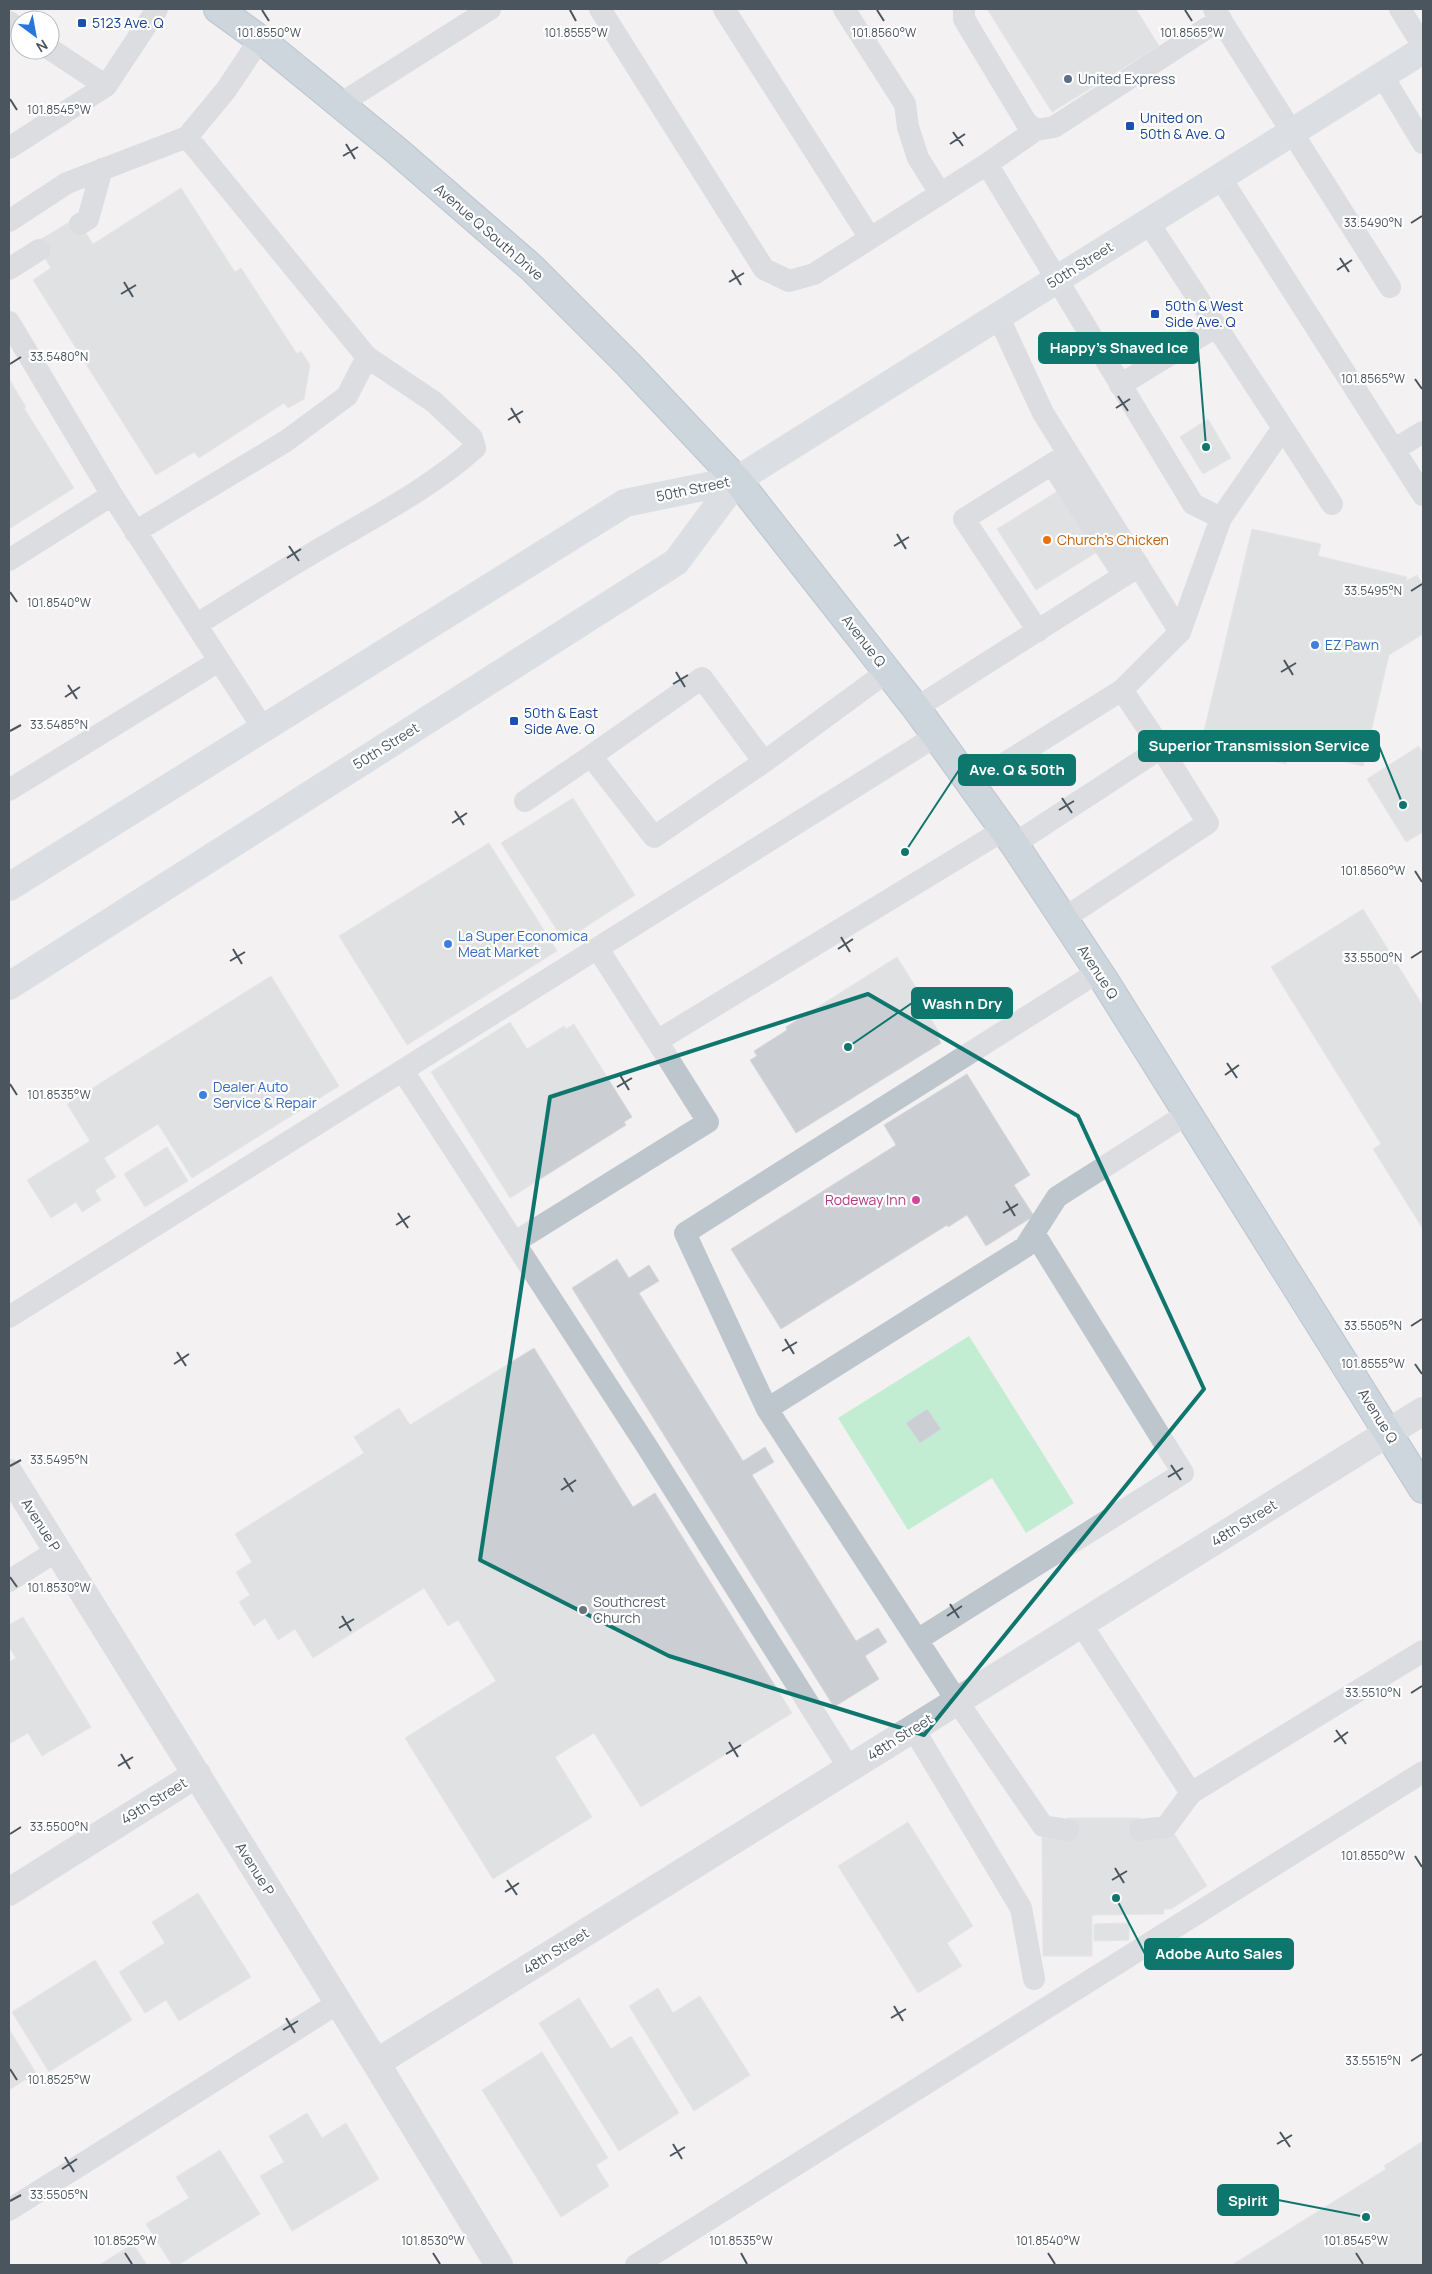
<svg xmlns="http://www.w3.org/2000/svg" width="1432" height="2274" font-family="Manrope,sans-serif">
<style>
.green{fill:#c3edd3}
.building{fill:#cbced3;stroke:#d6d8dc}
.lines{fill:none;stroke-linecap:round;stroke-linejoin:round}
.trunk-casing{stroke:#7890a8;stroke-width:30}
.service{stroke:#bec6cd;stroke-width:22}
.minor{stroke:#bec6cd;stroke-width:28}
.secondary{stroke:#bec8d1;stroke-width:28}
.trunk{stroke:#a0b3c5;stroke-width:28}
.marked{fill:none;stroke:#0f766e;stroke-width:4;stroke-linejoin:round}
.ticks{fill:none;stroke:#4a555e;stroke-width:2}
.transit-dot{fill:#1a4fb4;stroke:#fff;stroke-width:2}
.service-dot{fill:#5c6f8a;stroke:#fff;stroke-width:2}
.food-dot{fill:#e8710a;stroke:#fff;stroke-width:2}
.shop-dot{fill:#3f7fe0;stroke:#fff;stroke-width:2}
.hotel-dot{fill:#d1479c;stroke:#fff;stroke-width:2}
.worship-dot{fill:#6b7280;stroke:#fff;stroke-width:2}
.labels{text-anchor:middle;stroke-width:4.5;stroke-linejoin:round;paint-order:stroke}
.transit-label{font-size:14px;fill:#164399;stroke:#fff;text-anchor:start}
.service-label{font-size:14px;fill:#4e5e75;stroke:#fff;text-anchor:start}
.street-label{font-size:14px;fill:#4a555e;stroke:#fff}
.food-label{font-size:14px;fill:#c56008;stroke:#fff;text-anchor:start}
.shop-label{font-size:14px;fill:#366cbe;stroke:#fff;text-anchor:start}
.hotel-label{font-size:14px;fill:#b23c85;stroke:#fff;text-anchor:end}
.worship-label{font-size:14px;fill:#5b616d;stroke:#fff;text-anchor:start}
.ticks-label{font-size:12px;text-anchor:middle;fill:#4a555e;stroke:#fff;stroke-width:4.5;stroke-linejoin:round;paint-order:stroke}
.leader{fill:none;stroke:#0f766e;stroke-width:2}
.callout-dot{fill:#0f766e;stroke:#fff;stroke-width:2}
.callout{fill:#0f766e;stroke:#0f766e;stroke-width:2}
.callout-label{font-size:15px;text-anchor:middle;font-weight:bold;fill:#fff}
</style>
<rect width="100%" height="100%" fill="#f3f1f1"/>
<!-- green -->
<path class="green" d="M 969,1336 L 1074,1503 L 1026,1533 L 992,1478 L 908,1530 L 838,1418 Z"/>
<!-- building -->
<path class="building" d="M 987,9 L 1136,9 L 1159,46 L 1052,112 Z
M 181,188 L 235,272 L 241,268 L 297,354 L 301,351 L 310,365 L 304,399 L 288,408 L 284,403 L 199,458 L 194,452 L 156,475 L 33,280 L 51,268 L 35,243 L 76,218 L 93,244 Z
M 9,379 L 26,407 L 24,408 L 74,488 L 9,529 Z
M 1208,419 L 1231,458 L 1203,474 L 1180,437 Z
M 1058,491 L 1097,552 L 1036,590 L 997,529 Z
M 1252,529 L 1321,544 L 1318,556 L 1407,577 L 1406,581 L 1417,575 L 1423,585 L 1423,634 L 1389,655 L 1363,766 L 1289,749 L 1286,764 L 1201,744 Z
M 1419,746 L 1423,754 L 1423,832 L 1406,842 L 1367,779 Z
M 573,798 L 635,895 L 564,941 L 501,843 Z
M 489,843 L 557,951 L 407,1045 L 339,936 Z
M 1363,909 L 1423,1006 L 1423,1229 L 1373,1149 L 1381,1144 L 1271,967 Z
M 897,957 L 933,1015 L 930,1017 L 940,1034 L 937,1036 L 941,1043 L 796,1133 L 750,1060 L 757,1056 L 754,1051 L 787,1030 L 786,1027 Z
M 271,976 L 339,1086 L 192,1178 L 158,1124 L 104,1158 L 116,1177 L 95,1190 L 101,1200 L 82,1212 L 76,1202 L 51,1218 L 27,1180 L 90,1141 L 67,1104 Z
M 510,1022 L 527,1049 L 564,1026 L 566,1029 L 574,1024 L 632,1117 L 624,1122 L 626,1125 L 510,1198 L 431,1072 Z
M 967,1074 L 1030,1175 L 1014,1185 L 1034,1216 L 986,1246 L 967,1215 L 948,1227 L 947,1225 L 781,1329 L 731,1249 L 896,1145 L 884,1125 Z
M 167,1147 L 188,1181 L 145,1207 L 124,1174 Z
M 617,1259 L 629,1278 L 649,1265 L 659,1281 L 639,1293 L 743,1461 L 765,1447 L 774,1462 L 752,1475 L 856,1641 L 878,1628 L 887,1642 L 865,1656 L 879,1679 L 834,1707 L 572,1288 Z
M 534,1348 L 633,1507 L 655,1493 L 792,1713 L 641,1807 L 594,1733 L 555,1757 L 592,1817 L 493,1879 L 405,1738 L 496,1681 L 458,1620 L 448,1626 L 424,1588 L 313,1658 L 295,1629 L 278,1640 L 265,1618 L 254,1626 L 239,1602 L 250,1595 L 236,1572 L 252,1562 L 235,1534 L 364,1453 L 354,1437 L 399,1408 L 410,1425 Z
M 927,1409 L 941,1429 L 920,1443 L 906,1423 Z
M 23,1617 L 91,1727 L 42,1756 L 28,1733 L 9,1744 L 9,1662 L 16,1658 L 9,1647 L 9,1625 Z
M 1067,1818 L 1140,1818 L 1140,1836 L 1175,1835 L 1207,1886 L 1171,1909 L 1164,1909 L 1164,1914 L 1092,1915 L 1092,1956 L 1043,1956 L 1042,1837 L 1068,1836 Z
M 908,1822 L 973,1926 L 947,1943 L 962,1966 L 918,1993 L 838,1866 Z
M 198,1893 L 251,1977 L 179,2021 L 166,2000 L 145,2013 L 119,1972 L 165,1943 L 152,1922 Z
M 1129,1923 L 1129,1940 L 1094,1941 L 1094,1924 Z
M 95,1960 L 132,2020 L 49,2072 L 12,2012 Z
M 658,1988 L 673,2013 L 700,1996 L 750,2075 L 694,2111 L 629,2006 Z
M 579,1998 L 611,2049 L 631,2036 L 679,2113 L 619,2151 L 539,2023 Z
M 9,2029 L 36,2073 L 9,2090 Z
M 542,2052 L 608,2158 L 596,2165 L 609,2186 L 561,2217 L 482,2090 Z
M 307,2113 L 322,2138 L 346,2123 L 379,2179 L 292,2231 L 260,2176 L 284,2162 L 269,2136 Z
M 1423,2141 L 1423,2265 L 1232,2265 L 1386,2169 L 1384,2166 Z
M 220,2150 L 260,2214 L 178,2265 L 172,2265 L 146,2224 L 189,2198 L 176,2177 Z
M 133,2244 L 147,2265 L 99,2265 Z"/>
<g class="lines">
<!-- trunk casing -->
<g class="trunk-casing">
<path id="trunk" d="M 218,9 L 265,43 L 396,150 L 532,268 L 628,364 L 737,480 L 916,708 L 1014,844 L 1104,980 L 1423,1489"/>
</g>
<!-- service -->
<path class="service" d="M 600,9 L 764,269 L 789,281 L 814,274 L 987,164 L 1036,130
M 724,9 L 870,238
M 844,9 L 905,104 L 908,127 L 918,158 L 940,193
M 964,9 L 964,19 L 1026,122 L 1036,130 L 1054,127 L 1221,19
M 1214,9 L 1390,287
M 1400,9 L 1423,46
M 9,22 L 20,30
M 50,49 L 106,86 L 157,9
M 1382,75 L 1423,143
M 340,104 L 490,9
M 9,148 L 106,86
M 987,164 L 1193,504 L 1221,518
M 1220,177 L 1423,495
M 9,221 L 67,183 L 187,137
M 80,224 L 88,219 L 102,169
M 9,269 L 39,250
M 998,316 L 1043,413 L 1180,632
M 9,322 L 112,495
M 1120,385 L 1217,326
M 1283,428 L 1332,504
M 1395,449 L 1423,432
M 1052,464 L 1124,576
M 135,532 L 286,441 L 347,396 L 367,357 L 187,137 L 226,90 L 260,39
M 9,560 L 112,495 L 263,728
M 196,625 C 242,596 288,567 335,540 C 383,512 434,485 475,448 L 472,438 L 434,402 L 367,357
M 1038,631 L 964,519 L 1068,454
M 1122,690 L 1180,632 L 1221,518 L 1283,428 L 1148,222
M 916,708 L 1139,566
M 764,762 L 702,678 L 591,756 L 654,837 L 764,762 L 888,671
M 970,785 L 1122,690 L 1161,748
M 9,790 L 219,661
M 525,801 L 591,756
M 1014,844 L 1161,748 L 1208,823 L 1063,919
M 598,949 L 657,1041
M 403,1071 L 646,1445 L 849,1768
M 515,1242 L 708,1122 L 657,1041 L 1002,831
M 9,1317 L 936,736
M 767,1409 L 685,1233 L 1098,972
M 9,1581 L 58,1550
M 1081,1624 L 1191,1793 L 1423,1651
M 917,1640 L 1183,1473 L 1034,1233
M 913,1728 L 1021,1908 L 1034,1979
M 1068,1830 L 1043,1826 L 957,1701 L 767,1409 L 1025,1247 L 1057,1197 L 1187,1114
M 1140,1830 L 1166,1827 L 1191,1793
M 9,2210 L 338,2003
M 636,2265 L 1423,1772"/>
<!-- minor -->
<path class="minor" d="M 9,1473 L 376,2063 L 499,2265
M 9,1892 L 197,1774
M 376,2063 L 1423,1411"/>
<!-- secondary -->
<path class="secondary" d="M 9,887 L 625,503 L 737,480 L 1423,50
M 9,986 L 676,562 L 737,480"/>
<!-- trunk -->
<use href="#trunk" class="trunk"/>
</g>
<!-- marked area -->
<path d="M0 0H1432V2274H0ZM 868,994 L 1078,1116 L 1204,1389 L 924,1735 L 669,1656 L 480,1560 L 550,1097 Z" fill="#f3f1f1" fill-opacity=".55" fill-rule="evenodd"/>
<path class="marked" d="M 868,994 L 1078,1116 L 1204,1389 L 924,1735 L 669,1656 L 480,1560 L 550,1097 Z"/>
<!-- ticks -->
<path class="ticks" d="M 262,10 L 269,21M 570,10 L 576,21M 877,10 L 884,21M 1185,10 L 1192,21M 10,99 L 17,110M 953,132 L 963,146M 346,144 L 355,159M 950,144 L 965,134M 343,156 L 358,147M 1411,223 L 1422,216M 1340,258 L 1349,272M 732,270 L 741,285M 1337,270 L 1352,260M 124,282 L 133,297M 729,282 L 744,273M 121,294 L 136,285M 10,364 L 21,357M 1415,379 L 1422,389M 1118,396 L 1128,411M 511,408 L 520,423M 1116,408 L 1130,399M 508,420 L 523,411M 897,534 L 906,549M 289,546 L 299,561M 894,546 L 909,537M 287,558 L 301,549M 1411,591 L 1422,584M 10,592 L 17,602M 1284,660 L 1293,675M 676,672 L 685,687M 1281,672 L 1296,663M 673,684 L 688,675M 68,685 L 77,699M 65,697 L 80,687M 10,731 L 21,725M 1062,798 L 1072,813M 1059,810 L 1074,801M 455,811 L 464,825M 452,823 L 467,813M 1415,871 L 1422,882M 841,937 L 850,952M 233,949 L 242,964M 838,949 L 853,939M 1411,958 L 1422,951M 230,961 L 245,952M 1227,1063 L 1237,1078M 620,1075 L 629,1090M 1225,1075 L 1239,1065M 10,1084 L 17,1095M 617,1087 L 632,1078M 1006,1201 L 1015,1216M 398,1213 L 408,1228M 1003,1213 L 1018,1204M 396,1225 L 410,1216M 1411,1326 L 1422,1319M 785,1339 L 794,1354M 782,1351 L 797,1342M 177,1352 L 186,1366M 174,1364 L 189,1354M 1415,1364 L 1422,1374M 1171,1465 L 1181,1480M 10,1466 L 21,1460M 1168,1477 L 1183,1468M 564,1478 L 573,1492M 561,1490 L 576,1480M 10,1577 L 17,1587M 950,1604 L 959,1618M 342,1616 L 351,1631M 947,1616 L 962,1606M 339,1628 L 354,1619M 1411,1693 L 1422,1686M 1336,1730 L 1346,1744M 729,1742 L 738,1757M 1334,1742 L 1348,1732M 121,1754 L 130,1769M 726,1754 L 741,1745M 118,1766 L 133,1757M 10,1834 L 21,1827M 1415,1856 L 1422,1867M 1115,1868 L 1124,1883M 507,1880 L 517,1895M 1112,1880 L 1127,1871M 505,1892 L 519,1883M 894,2006 L 903,2021M 286,2018 L 295,2033M 891,2018 L 906,2009M 283,2030 L 298,2021M 1411,2061 L 1422,2054M 10,2069 L 17,2080M 1280,2132 L 1290,2147M 673,2144 L 682,2159M 1277,2144 L 1292,2135M 670,2156 L 685,2147M 65,2157 L 74,2172M 62,2169 L 77,2159M 10,2201 L 21,2195M 125,2253 L 132,2264M 433,2253 L 440,2264M 741,2253 L 747,2264M 1048,2253 L 1055,2264M 1356,2253 L 1363,2264"/>
<!-- markers -->
<g class="transit-dot">
<rect x="77" y="18" width="10" height="10" rx="2.5"/>
<rect x="1125" y="121" width="10" height="10" rx="2.5"/>
<rect x="1150" y="309" width="10" height="10" rx="2.5"/>
<rect x="509" y="716" width="10" height="10" rx="2.5"/>
</g>
<circle class="service-dot" cx="1068" cy="79" r="5"/>
<circle class="food-dot" cx="1047" cy="540" r="5"/>
<g class="shop-dot">
<circle cx="1315" cy="645" r="5"/>
<circle cx="448" cy="944" r="5"/>
<circle cx="203" cy="1095" r="5"/>
</g>
<circle class="hotel-dot" cx="916" cy="1200" r="5"/>
<circle class="worship-dot" cx="583" cy="1610" r="5"/>
<g class="labels">
<!-- transit labels -->
<g class="transit-label">
<text x="92" y="28">5123 Ave. Q</text>
<text x="1140" y="123">United on<tspan x="1140" dy="16">50th &amp; Ave. Q</tspan></text>
<text x="1165" y="311">50th &amp; West<tspan x="1165" dy="16">Side Ave. Q</tspan></text>
<text x="524" y="718">50th &amp; East<tspan x="524" dy="16">Side Ave. Q</tspan></text>
</g>
<!-- service labels -->
<g class="service-label">
<text x="1078" y="84">United Express</text>
</g>
<!-- street labels -->
<g class="street-label">
<text transform="translate(489 232) rotate(41)" y="5">Avenue Q South Drive</text>
<text transform="translate(1080 265) rotate(-32)" y="5">50th Street</text>
<text transform="translate(693 489) rotate(-12)" y="5">50th Street</text>
<text transform="translate(864 641) rotate(52)" y="5">Avenue Q</text>
<text transform="translate(386 746) rotate(-32)" y="5">50th Street</text>
<text transform="translate(1098 972) rotate(57)" y="5">Avenue Q</text>
<text transform="translate(1378 1416) rotate(58)" y="5">Avenue Q</text>
<text transform="translate(1244 1523) rotate(-32)" y="5">48th Street</text>
<text transform="translate(41 1525) rotate(58)" y="5">Avenue P</text>
<text transform="translate(900 1737) rotate(-32)" y="5">48th Street</text>
<text transform="translate(154 1801) rotate(-32)" y="5">49th Street</text>
<text transform="translate(255 1869) rotate(58)" y="5">Avenue P</text>
<text transform="translate(556 1951) rotate(-32)" y="5">48th Street</text>
</g>
<!-- food labels -->
<g class="food-label">
<text x="1057" y="545">Church's Chicken</text>
</g>
<!-- shop labels -->
<g class="shop-label">
<text x="1325" y="650">EZ Pawn</text>
<text x="458" y="941">La Super Economica<tspan x="458" dy="16">Meat Market</tspan></text>
<text x="213" y="1092">Dealer Auto<tspan x="213" dy="16">Service &amp; Repair</tspan></text>
</g>
<!-- hotel labels -->
<g class="hotel-label">
<text x="906" y="1205">Rodeway Inn</text>
</g>
<!-- worship labels -->
<g class="worship-label">
<text x="593" y="1607">Southcrest<tspan x="593" dy="16">Church</tspan></text>
</g>
</g>
<g class="ticks-label">
<text x="269" y="37">101.8550°W</text>
<text x="576" y="37">101.8555°W</text>
<text x="884" y="37">101.8560°W</text>
<text x="1192" y="37">101.8565°W</text>
<text x="59" y="114">101.8545°W</text>
<text x="1373" y="227">33.5490°N</text>
<text x="59" y="361">33.5480°N</text>
<text x="1373" y="383">101.8565°W</text>
<text x="1373" y="595">33.5495°N</text>
<text x="59" y="607">101.8540°W</text>
<text x="59" y="729">33.5485°N</text>
<text x="1373" y="875">101.8560°W</text>
<text x="1373" y="962">33.5500°N</text>
<text x="59" y="1099">101.8535°W</text>
<text x="1373" y="1330">33.5505°N</text>
<text x="1373" y="1368">101.8555°W</text>
<text x="59" y="1464">33.5495°N</text>
<text x="59" y="1592">101.8530°W</text>
<text x="1373" y="1697">33.5510°N</text>
<text x="59" y="1831">33.5500°N</text>
<text x="1373" y="1860">101.8550°W</text>
<text x="1373" y="2065">33.5515°N</text>
<text x="59" y="2084">101.8525°W</text>
<text x="59" y="2199">33.5505°N</text>
<text x="125" y="2245">101.8525°W</text>
<text x="433" y="2245">101.8530°W</text>
<text x="741" y="2245">101.8535°W</text>
<text x="1048" y="2245">101.8540°W</text>
<text x="1356" y="2245">101.8545°W</text>
</g>
<!-- callouts -->
<path class="leader" d="M1206 447L1198 348M1403 805L1379 746M905 852L959 770M848 1047L912 1003M1116 1898L1145 1954M1366 2217L1278 2200"/>
<g class="callout-dot">
<circle cx="1206" cy="447" r="5"/>
<circle cx="1403" cy="805" r="5"/>
<circle cx="905" cy="852" r="5"/>
<circle cx="848" cy="1047" r="5"/>
<circle cx="1116" cy="1898" r="5"/>
<circle cx="1366" cy="2217" r="5"/>
</g>
<g class="callout">
<rect x="1039" y="333" width="159" height="30" rx="5"/>
<rect x="1139" y="731" width="240" height="30" rx="5"/>
<rect x="959" y="755" width="116" height="30" rx="5"/>
<rect x="912" y="988" width="100" height="30" rx="5"/>
<rect x="1145" y="1939" width="148" height="30" rx="5"/>
<rect x="1218" y="2185" width="60" height="30" rx="5"/>
</g>
<g class="callout-label">
<text x="1119" y="353">Happy's Shaved Ice</text>
<text x="1259" y="751">Superior Transmission Service</text>
<text x="1017" y="775">Ave. Q &amp; 50th</text>
<text x="962" y="1009">Wash n Dry</text>
<text x="1219" y="1959">Adobe Auto Sales</text>
<text x="1248" y="2206">Spirit</text>
</g>
<!-- border -->
<rect width="1432" height="2274" fill="none" stroke="#4a555e" stroke-width="20"/>
<!-- north arrow -->
<g transform="translate(35 35) rotate(148)"><circle r="24" fill="#ffffff" stroke="#b7bbbf"/>
<path d="M0-4L9 19L0 12L-9 19Z" fill="#2578d9"/>
<text y="-8" font-size="14" font-weight="bold" text-anchor="middle" fill="#4a555e">N</text>
</g>
</svg>
